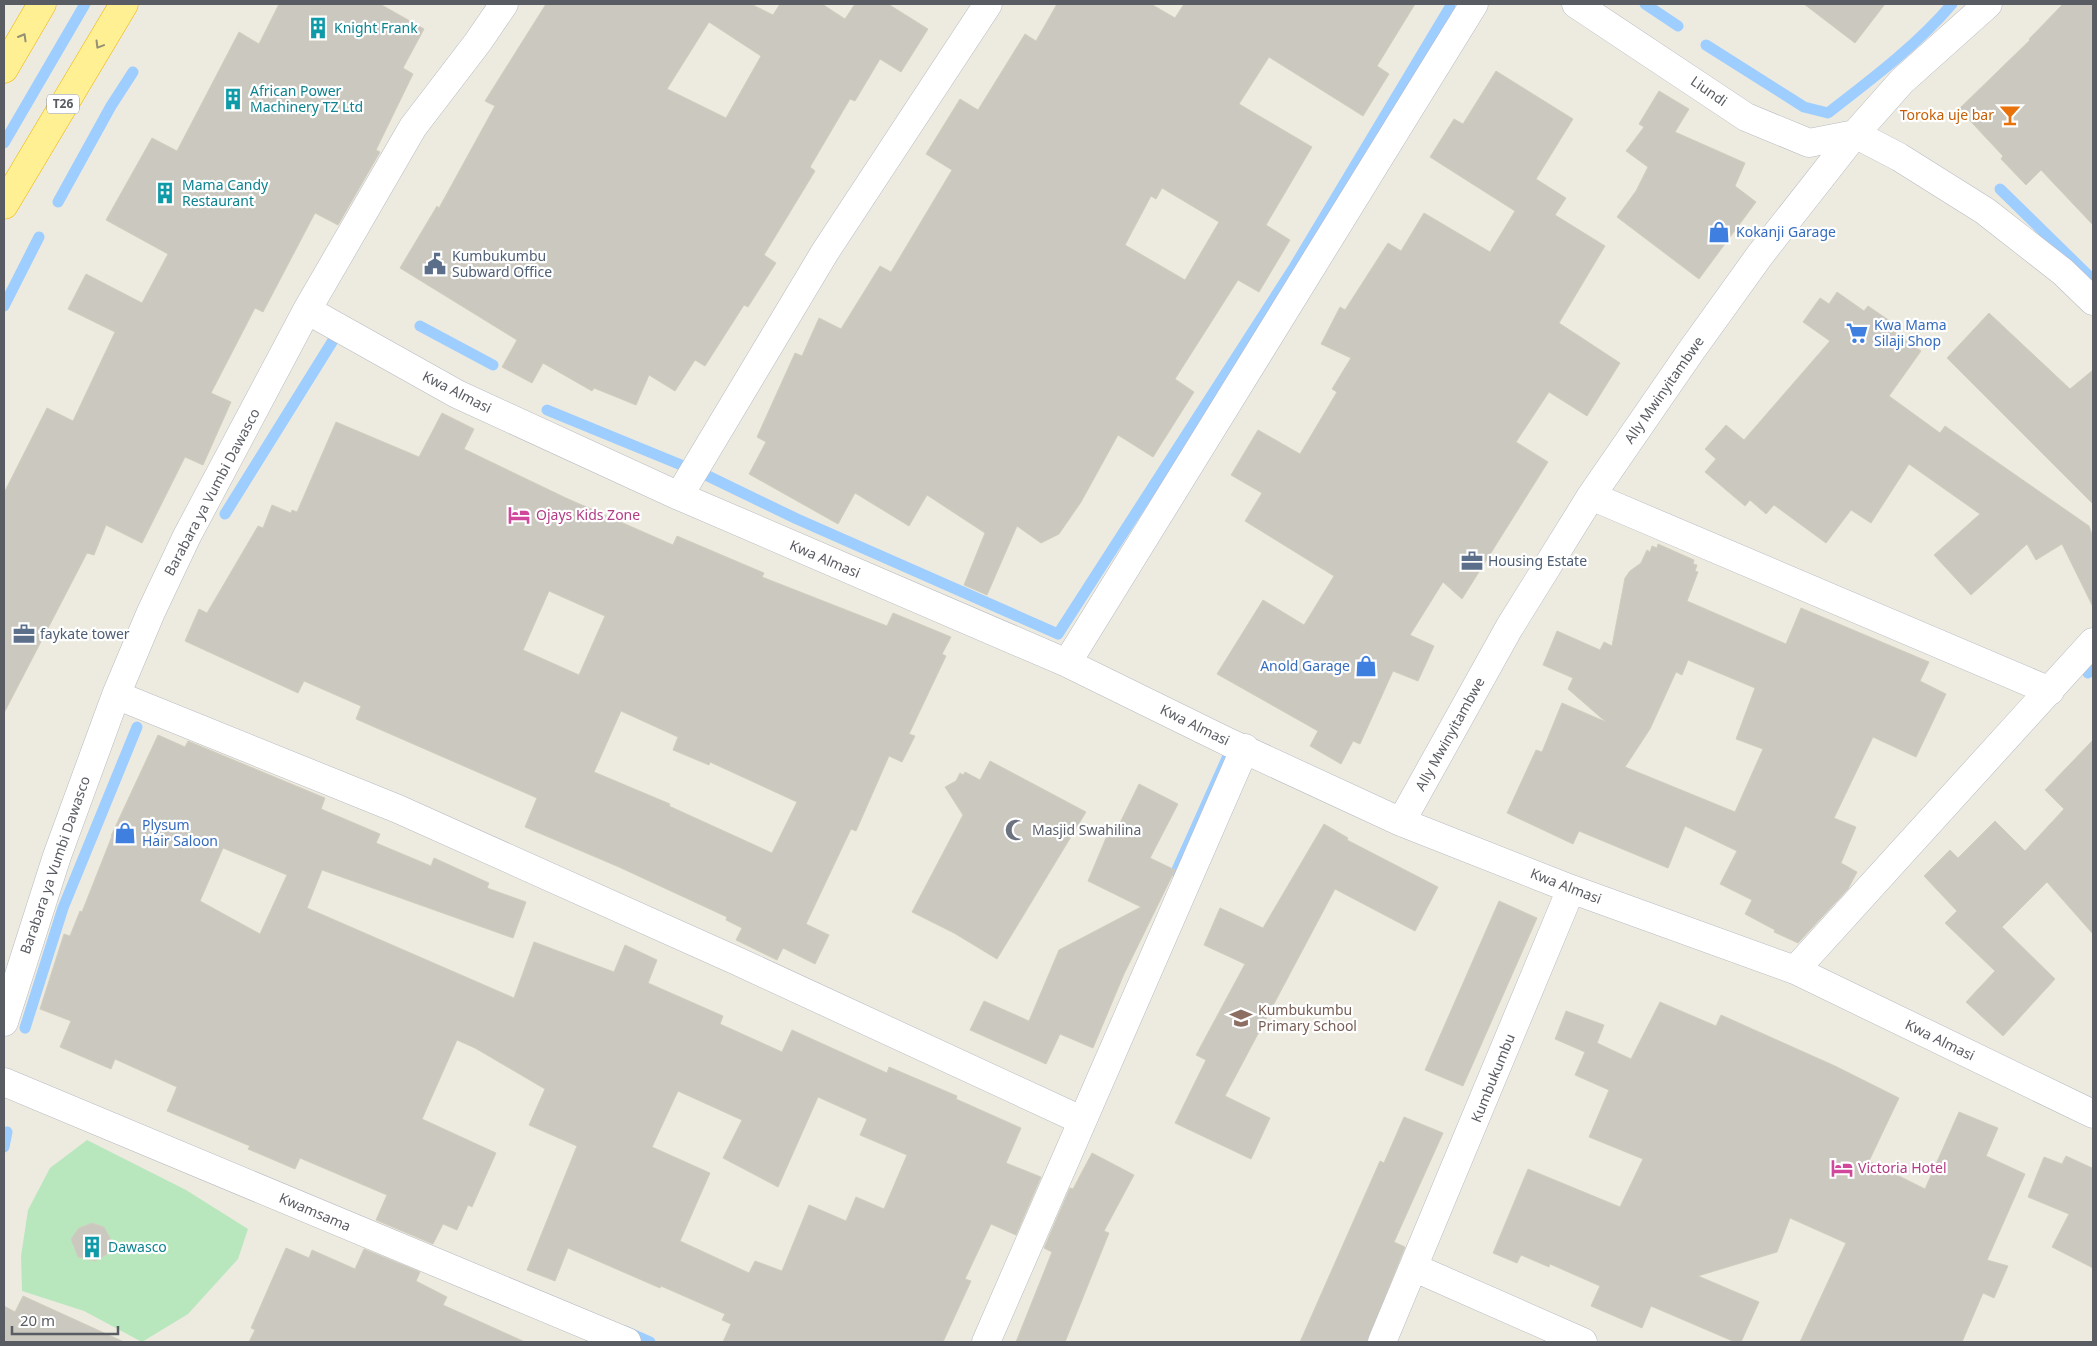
<svg xmlns="http://www.w3.org/2000/svg" width="2097" height="1346" font-family="'Noto Sans',sans-serif">
<style>
.green{fill:#b9e7bd}
.lines{fill:none;stroke-linecap:round;stroke-linejoin:round}
.stream{stroke:#9ecdff;stroke-width:11}
.building{fill:#cac8bf;stroke:#d2cdbe;fill-rule:evenodd}
.minor-casing{stroke:#b8bac0;stroke-width:29}
.trunk-casing{stroke:#edb400;stroke-width:29}
.minor{stroke:#fff;stroke-width:28}
.trunk{stroke:#fff094;stroke-width:28}
.oneway{stroke:#939074}
.labels{text-anchor:middle;stroke-width:4.5;stroke-linejoin:round;paint-order:stroke}
.shield{fill:#fff;stroke:#8b8d91;stroke-width:1}
.shield-label{font-size:12px;font-weight:bold;fill:#595c62}
.culture-label{font-size:14px;fill:#0d838f;stroke:#fff;text-anchor:start}
.street-label{font-size:14px;fill:#595c62;stroke:#fff}
.food-label{font-size:14px;fill:#c56008;stroke:#fff;text-anchor:end}
.shop-label{font-size:14px;fill:#366cbe;stroke:#fff;text-anchor:start}
.service-label{font-size:14px;fill:#4e5e75;stroke:#fff;text-anchor:start}
.hotel-label{font-size:14px;fill:#b23c85;stroke:#fff;text-anchor:start}
.worship-label{font-size:14px;fill:#5b616d;stroke:#fff;text-anchor:start}
.education-label{font-size:14px;fill:#785e54;stroke:#fff;text-anchor:start}
</style>
<rect width="100%" height="100%" fill="#edebe0"/>
<!-- green -->
<path class="green" d="M 87,1140 L 186,1190 L 248,1229 L 238,1259 L 188,1314 L 142,1342 L 84,1311 L 22,1291 L 21,1256 L 28,1210 L 50,1168 Z"/>
<g class="lines">
<!-- stream -->
<path class="stream" d="M 1645,4 L 1678,26
M 1706,45 L 1804,107 L 1828,113 C 1872,79 1916,46 1952,4
M 4,143 L 85,4
M 2000,189 L 2093,280
M 58,202 L 111,106 L 133,72
M 4,306 L 39,237
M 420,326 L 493,365
M 547,410 L 708,476 L 797,519 L 1058,634 L 1293,269 L 1450,7
M 225,514 L 337,334
M 2088,673 L 2093,667
M 1176,872 L 1228,756
M 25,1028 L 63,908 L 137,727
M 4,1147 L 7,1132
M 625,1331 L 650,1342"/>
</g>
<!-- building -->
<path class="building" d="M 279,4 L 380,4 L 424,29 L 403,68 L 413,74 L 376,150 L 380,152 L 338,225 L 315,213 L 263,312 L 255,308 L 211,393 L 231,402 L 203,465 L 185,457 L 142,543 L 106,525 L 94,555 L 87,553 L 4,713 L 4,493 L 47,408 L 73,421 L 115,332 L 68,309 L 86,274 L 142,303 L 168,254 L 106,220 L 152,138 L 177,151 L 239,32 L 259,44 Z
M 546,4 L 751,4 L 773,15 L 780,4 L 822,4 L 845,19 L 855,4 L 888,4 L 928,29 L 901,72 L 880,59 L 855,101 L 850,99 L 810,167 L 815,171 L 764,255 L 776,263 L 748,307 L 744,305 L 705,366 L 695,360 L 675,391 L 649,375 L 636,405 L 594,388 L 592,391 L 543,363 L 532,383 L 502,367 L 517,340 L 400,268 L 437,206 L 439,208 L 495,106 L 485,101 ZM 709,22 L 761,56 L 726,118 L 667,89 Z
M 1057,4 L 1151,4 L 1175,18 L 1184,4 L 1415,4 L 1377,66 L 1389,74 L 1363,116 L 1269,57 L 1239,104 L 1312,147 L 1266,225 L 1290,240 L 1259,292 L 1238,280 L 1175,379 L 1194,392 L 1153,457 L 1118,435 L 1081,502 L 1059,534 L 1041,543 L 1017,526 L 987,595 L 964,585 L 985,533 L 927,495 L 909,526 L 855,493 L 838,524 L 749,474 L 766,442 L 757,437 L 795,353 L 802,356 L 819,318 L 841,329 L 880,266 L 891,272 L 952,170 L 926,154 L 960,99 L 978,110 L 1025,34 L 1036,41 ZM 1162,188 L 1219,222 L 1185,280 L 1125,245 L 1151,196 L 1156,199 Z
M 1804,4 L 1885,4 L 1855,43 Z
M 2063,4 L 2093,4 L 2093,225 L 2041,170 L 2026,185 L 2001,159 L 2003,156 L 1959,109 L 2030,40 L 2029,39 Z
M 1496,71 L 1573,119 L 1536,179 L 1566,198 L 1555,215 L 1605,246 L 1559,323 L 1620,363 L 1587,416 L 1549,392 L 1516,442 L 1548,462 L 1462,599 L 1443,582 L 1410,635 L 1434,646 L 1418,681 L 1393,671 L 1360,744 L 1353,741 L 1341,764 L 1310,746 L 1318,731 L 1217,674 L 1263,600 L 1304,625 L 1334,576 L 1245,521 L 1262,493 L 1231,475 L 1258,430 L 1300,454 L 1337,392 L 1332,389 L 1351,358 L 1321,344 L 1340,307 L 1345,310 L 1388,243 L 1401,251 L 1424,213 L 1490,252 L 1515,211 L 1430,157 L 1454,119 L 1463,124 Z
M 1659,91 L 1689,109 L 1675,132 L 1745,163 L 1735,186 L 1756,202 L 1699,279 L 1617,217 L 1636,191 L 1648,167 L 1626,151 L 1644,127 L 1639,124 Z
M 1837,292 L 1864,311 L 1868,306 L 1890,321 L 1886,326 L 1921,351 L 1889,396 L 1940,433 L 1945,426 L 2089,526 L 2093,537 L 2093,607 L 2062,544 L 2036,560 L 2027,544 L 1971,595 L 1934,555 L 1980,514 L 1909,464 L 1871,523 L 1851,510 L 1826,543 L 1774,505 L 1766,514 L 1750,500 L 1745,506 L 1705,472 L 1716,459 L 1705,449 L 1726,425 L 1744,440 L 1830,341 L 1803,322 L 1820,298 L 1829,304 Z
M 1989,313 L 2070,389 L 2093,370 L 2093,504 L 1947,358 Z
M 442,413 L 474,429 L 464,449 L 566,498 L 673,545 L 677,536 L 764,573 L 762,577 L 887,626 L 893,613 L 951,637 L 942,654 L 946,656 L 909,734 L 915,736 L 902,762 L 889,756 L 856,831 L 851,829 L 806,924 L 829,935 L 815,964 L 783,948 L 777,960 L 736,940 L 742,928 L 726,920 L 727,917 L 619,867 L 525,827 L 537,798 L 356,719 L 361,706 L 304,681 L 298,693 L 185,641 L 199,609 L 207,613 L 258,526 L 263,528 L 272,505 L 291,513 L 292,510 L 297,512 L 336,422 L 419,457 ZM 549,591 L 605,616 L 579,675 L 523,650 ZM 621,711 L 678,737 L 673,750 L 709,765 L 710,762 L 797,802 L 772,853 L 669,806 L 670,804 L 594,772 Z
M 1658,544 L 1694,560 L 1693,564 L 1697,565 L 1695,571 L 1698,572 L 1687,601 L 1786,644 L 1801,608 L 1929,662 L 1920,681 L 1946,694 L 1916,757 L 1873,737 L 1834,818 L 1856,827 L 1841,863 L 1857,872 L 1848,889 L 1798,943 L 1774,932 L 1775,930 L 1745,914 L 1752,900 L 1720,884 L 1737,851 L 1685,826 L 1668,868 L 1579,831 L 1573,844 L 1507,813 L 1536,750 L 1542,752 L 1562,703 L 1606,722 L 1568,689 L 1573,678 L 1543,665 L 1557,631 L 1600,650 L 1604,642 L 1612,646 L 1625,578 L 1630,571 L 1641,563 L 1647,550 L 1650,552 L 1652,546 L 1657,548 ZM 1688,660 L 1755,688 L 1736,739 L 1763,749 L 1735,812 L 1625,767 L 1650,729 L 1676,672 L 1682,675 Z
M 158,735 L 185,747 L 188,741 L 325,798 L 321,809 L 380,834 L 376,843 L 431,866 L 434,858 L 489,883 L 487,888 L 526,902 L 513,938 L 322,870 L 307,908 L 514,998 L 534,942 L 614,972 L 625,945 L 657,960 L 648,983 L 723,1016 L 720,1024 L 782,1052 L 792,1030 L 887,1073 L 889,1067 L 957,1096 L 956,1099 L 1021,1128 L 1006,1163 L 1041,1177 L 1016,1235 L 991,1224 L 965,1279 L 971,1281 L 943,1342 L 723,1342 L 731,1324 L 722,1320 L 725,1314 L 661,1286 L 660,1288 L 568,1248 L 555,1281 L 527,1270 L 577,1146 L 529,1125 L 545,1089 L 475,1048 L 457,1040 L 422,1119 L 496,1153 L 472,1207 L 468,1205 L 457,1230 L 443,1224 L 433,1244 L 376,1220 L 387,1195 L 300,1158 L 295,1169 L 248,1149 L 250,1146 L 167,1111 L 177,1087 L 115,1059 L 111,1069 L 60,1047 L 71,1021 L 40,1009 L 64,934 L 70,936 L 80,911 L 82,912 L 112,836 L 111,836 ZM 223,848 L 287,875 L 260,934 L 200,901 ZM 678,1091 L 742,1120 L 723,1158 L 778,1187 L 818,1097 L 867,1119 L 860,1135 L 907,1155 L 884,1209 L 856,1197 L 846,1221 L 809,1205 L 782,1271 L 755,1261 L 749,1273 L 680,1241 L 710,1173 L 652,1147 Z
M 2093,740 L 2093,934 L 2047,882 L 2002,927 L 2055,979 L 2003,1036 L 1966,1002 L 1995,971 L 1945,923 L 1957,911 L 1924,876 L 1950,850 L 1958,858 L 1995,821 L 2025,851 L 2064,809 L 2045,790 Z
M 990,761 L 1086,812 L 997,959 L 954,933 L 912,912 L 963,815 L 945,787 L 956,781 L 960,773 L 963,775 L 965,772 L 980,780 Z
M 1139,784 L 1178,804 L 1150,858 L 1175,870 L 1124,974 L 1093,1048 L 1060,1034 L 1046,1064 L 970,1030 L 984,1001 L 1029,1021 L 1059,950 L 1141,907 L 1088,881 L 1111,826 L 1117,829 Z
M 1324,824 L 1348,838 L 1347,840 L 1438,887 L 1415,931 L 1335,889 L 1225,1096 L 1270,1118 L 1251,1159 L 1175,1123 L 1206,1060 L 1196,1055 L 1245,964 L 1204,945 L 1220,908 L 1263,928 Z
M 1499,901 L 1537,918 L 1463,1086 L 1425,1070 Z
M 1660,1002 L 1716,1026 L 1721,1015 L 1835,1066 L 1899,1098 L 1869,1161 L 1925,1189 L 1959,1112 L 1998,1128 L 1986,1156 L 2025,1174 L 1987,1260 L 2008,1266 L 1994,1298 L 1983,1293 L 1962,1342 L 1800,1342 L 1846,1243 L 1790,1218 L 1777,1252 L 1698,1276 L 1759,1302 L 1741,1342 L 1735,1342 L 1651,1306 L 1642,1328 L 1591,1306 L 1600,1286 L 1550,1264 L 1549,1267 L 1521,1255 L 1517,1263 L 1493,1253 L 1528,1169 L 1620,1207 L 1643,1159 L 1589,1137 L 1609,1090 L 1575,1075 L 1585,1052 L 1555,1039 L 1566,1011 L 1604,1025 L 1597,1043 L 1631,1059 Z
M 1404,1117 L 1443,1133 L 1394,1242 L 1405,1247 L 1367,1342 L 1300,1342 L 1380,1161 L 1384,1163 Z
M 1092,1153 L 1134,1175 L 1104,1231 L 1109,1233 L 1065,1342 L 1016,1342 L 1052,1252 L 1044,1248 L 1070,1188 L 1073,1189 Z
M 2066,1156 L 2092,1168 L 2093,1166 L 2093,1268 L 2052,1247 L 2069,1214 L 2028,1197 L 2044,1157 L 2062,1164 Z
M 92,1223 L 104,1227 L 111,1240 L 107,1254 L 95,1261 L 78,1257 L 71,1239 L 79,1228 Z
M 286,1248 L 309,1258 L 312,1250 L 355,1269 L 364,1249 L 420,1272 L 416,1281 L 447,1297 L 443,1305 L 525,1342 L 249,1342 L 255,1330 L 251,1328 Z
M 23,1296 L 124,1342 L 4,1342 L 4,1306 L 15,1312 Z"/>
<g class="lines">
<!-- minor casing -->
<g class="minor-casing">
<path id="minor" d="M 1576,4 L 1746,117 L 1809,143 L 1855,134 L 1899,157 L 1985,211 L 2063,272 L 2093,301
M 307,310 L 457,394 L 679,496 L 1067,663 L 1228,742 L 1401,822 L 1571,889 L 1795,970 L 2093,1114
M 679,496 L 825,252 L 988,4
M 1591,496 L 2050,691
M 1067,663 L 1474,4
M 116,695 L 398,809 L 737,961 L 1081,1120
M 1401,822 L 1509,628 L 1591,496 L 1691,351 L 1760,255 L 1855,134 L 1902,81 L 1988,4
M 1795,970 L 2093,642
M 4,1022 L 57,856 L 116,695 L 151,612 L 187,536 L 307,310 L 413,127 L 478,42 L 504,4
M 4,1082 L 627,1342
M 1415,1268 L 1583,1342
M 986,1342 L 1245,748
M 1382,1342 L 1571,889"/>
</g>
<!-- trunk casing -->
<g class="trunk-casing">
<path id="trunk" d="M 4,69 L 42,4
M 4,205 L 124,4"/>
</g>
<!-- minor -->
<use href="#minor" class="minor"/>
<!-- trunk -->
<use href="#trunk" class="trunk"/>
</g>
<!-- one-way arrows -->
<defs><path id="oneway-chevron" d="M-2-3.5L2.5 0L-2 3.5" fill="none" stroke-width="1.6" stroke-linecap="round" stroke-linejoin="round" transform="scale(1.25)"/></defs>
<g class="oneway">
<use href="#oneway-chevron" transform="translate(23 37) rotate(-60)"/>
<use href="#oneway-chevron" transform="translate(99 45) rotate(121)"/>
</g>
<!-- icons -->
<defs>
<g id="building-bare" transform="scale(1.725)"><path d="M-4-6H4V6H1V3H-1V6H-4ZM-2.5-4.3h1.7v1.8h-1.7ZM.8-4.3h1.7v1.8H.8ZM-2.5-1h1.7V.8h-1.7ZM.8-1h1.7V.8H.8Z" fill="#0f9aa8" stroke="#fff" stroke-width="2.5" paint-order="stroke"/></g>
<g id="bar-bare" transform="scale(1.725)"><path d="M-6-5H6L.8 .8V4.5H3.5V6h-7V4.5H-.8V.8Z" fill="#e8710a" stroke="#fff" stroke-width="2.5" paint-order="stroke"/></g>
<g id="shop-bare" transform="scale(1.725)"><path d="M-5-2.5h2.3a2.7 3.5 0 0 1 5.4 0H5L5.5 6h-11ZM-1.5-2.5h3a1.5 2.3 0 0 0-3 0Z" fill="#3f7fe0" stroke="#fff" stroke-width="2.5" paint-order="stroke"/></g>
<g id="civic-bare" transform="scale(1.725)"><path d="M-.6-6.5H3V-4.5H.6V-3L4-1V1h2V6H-6V1h2V-1L-.6-3ZM-1.2 2.5V6h2.4V2.5Z" fill="#5c6f8a" stroke="#fff" stroke-width="2.5" paint-order="stroke"/></g>
<g id="supermarket-bare" transform="scale(1.725)"><path d="M-6-5.5h2.5l.6 2H6L4.5 2H-2.5L-4.4-4H-6ZM-1.5 3.2a1.3 1.3 0 1 0 .1 0ZM3 3.2a1.3 1.3 0 1 0 .1 0Z" fill="#3f7fe0" stroke="#fff" stroke-width="2.5" paint-order="stroke"/></g>
<g id="hotel-bare" transform="scale(1.725)"><path d="M-6-4.5h1.5V1H6V5H4.5V3h-9V5H-6ZM-4 0a1.8 1.8 0 1 1 3.6 0ZM.5 0V-2.5h3Q6-2.5 6 0Z" fill="#d1479c" stroke="#fff" stroke-width="2.5" paint-order="stroke"/></g>
<g id="office-bare" transform="scale(1.725)"><path d="M-6-3h4V-5.5h4V-3h4V5H-6ZM-1-4.5V-3h2v-1.5ZM-6 0V1H6V0Z" fill="#5c6f8a" stroke="#fff" stroke-width="2.5" paint-order="stroke"/></g>
<g id="mosque-bare" transform="scale(1.725)"><path d="M3.5-4.9A6 6 0 1 0 3.5 4.9A5 5 0 1 1 3.5-4.9Z" fill="#6b7280" stroke="#fff" stroke-width="2.5" paint-order="stroke"/></g>
<g id="school-bare" transform="scale(1.725)"><path d="M0-5L7-2L0 1L-7-2ZM-4 1L0 2.5L4 1V4Q0 6-4 4Z" fill="#8d6e63" stroke="#fff" stroke-width="2.5" paint-order="stroke"/></g>
</defs>
<g fill-rule="evenodd">
<use href="#building-bare" x="318" y="28"/>
<use href="#building-bare" x="233" y="99"/>
<use href="#bar-bare" x="2010" y="115"/>
<use href="#building-bare" x="165" y="193"/>
<use href="#shop-bare" x="1719" y="232"/>
<use href="#civic-bare" x="435" y="264"/>
<use href="#supermarket-bare" x="1857" y="333"/>
<use href="#hotel-bare" x="519" y="515"/>
<use href="#office-bare" x="1472" y="561"/>
<use href="#office-bare" x="24" y="634"/>
<use href="#shop-bare" x="1366" y="666"/>
<use href="#mosque-bare" x="1016" y="830"/>
<use href="#shop-bare" x="125" y="833"/>
<use href="#school-bare" x="1241" y="1018"/>
<use href="#hotel-bare" x="1842" y="1168"/>
<use href="#building-bare" x="92" y="1247"/>
</g>
<g class="labels">
<!-- shield labels -->
<rect class="shield" x="47" y="94.5" width="32" height="19" rx="4"/>
<g class="shield-label">
<text x="63" y="108">T26</text>
</g>
<!-- culture labels -->
<g class="culture-label">
<text x="334" y="33">Knight Frank</text>
<text x="250" y="96">African Power<tspan x="250" dy="16">Machinery TZ Ltd</tspan></text>
<text x="182" y="190">Mama Candy<tspan x="182" dy="16">Restaurant</tspan></text>
<text x="108" y="1252">Dawasco</text>
</g>
<!-- street labels -->
<g class="street-label">
<text transform="translate(1709 91) rotate(35)" y="5">Liundi</text>
<text transform="translate(1664 390) rotate(-55)" y="5">Ally Mwinyitambwe</text>
<text transform="translate(457 392) rotate(27)" y="5">Kwa Almasi</text>
<text transform="translate(212 492) rotate(-62)" y="5">Barabara ya Vumbi Dawasco</text>
<text transform="translate(825 559) rotate(23)" y="5">Kwa Almasi</text>
<text transform="translate(1195 725) rotate(26)" y="5">Kwa Almasi</text>
<text transform="translate(1450 734) rotate(-61)" y="5">Ally Mwinyitambwe</text>
<text transform="translate(55 865) rotate(-71)" y="5">Barabara ya Vumbi Dawasco</text>
<text transform="translate(1566 886) rotate(21)" y="5">Kwa Almasi</text>
<text transform="translate(1940 1040) rotate(26)" y="5">Kwa Almasi</text>
<text transform="translate(1493 1078) rotate(-68)" y="5">Kumbukumbu</text>
<text transform="translate(315 1212) rotate(23)" y="5">Kwamsama</text>
</g>
<!-- food labels -->
<g class="food-label">
<text x="1994" y="120">Toroka uje bar</text>
</g>
<!-- shop labels -->
<g class="shop-label">
<text x="1736" y="237">Kokanji Garage</text>
<text x="1874" y="330">Kwa Mama<tspan x="1874" dy="16">Silaji Shop</tspan></text>
<text x="1350" y="671" text-anchor="end">Anold Garage</text>
<text x="142" y="830">Plysum<tspan x="142" dy="16">Hair Saloon</tspan></text>
</g>
<!-- service labels -->
<g class="service-label">
<text x="452" y="261">Kumbukumbu<tspan x="452" dy="16">Subward Office</tspan></text>
<text x="1488" y="566">Housing Estate</text>
<text x="40" y="639">faykate tower</text>
</g>
<!-- hotel labels -->
<g class="hotel-label">
<text x="536" y="520">Ojays Kids Zone</text>
<text x="1858" y="1173">Victoria Hotel</text>
</g>
<!-- worship labels -->
<g class="worship-label">
<text x="1032" y="835">Masjid Swahilina</text>
</g>
<!-- education labels -->
<g class="education-label">
<text x="1258" y="1015">Kumbukumbu<tspan x="1258" dy="16">Primary School</tspan></text>
</g>
</g>
<!-- border -->
<rect width="2097" height="1346" fill="none" stroke="#595c62" stroke-width="10"/>
<!-- scale -->
<path d="M12 1326v8h106v-8" fill="none" stroke="#595c62" stroke-width="2.5"/>
<text x="20" y="1326" font-size="15" fill="#595c62" stroke="#ffffff" stroke-width="4" paint-order="stroke">20 m</text>
</svg>
